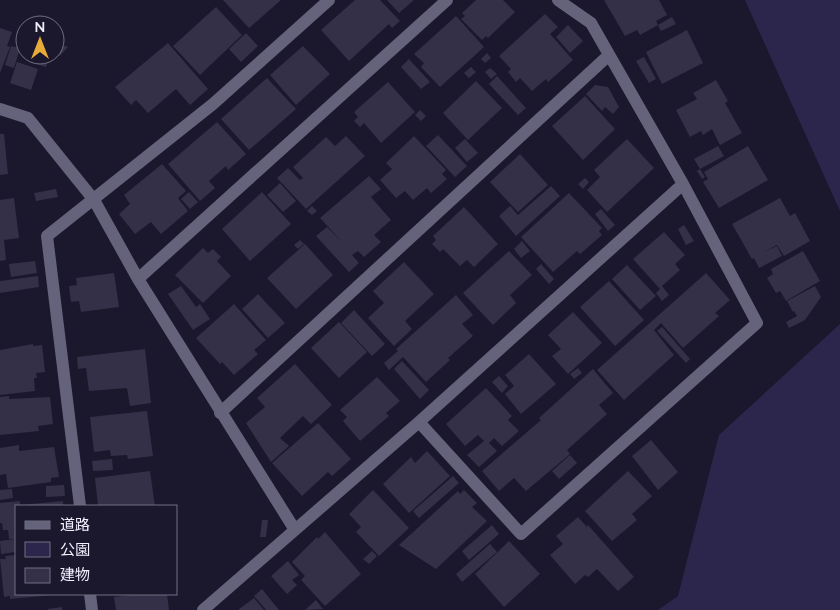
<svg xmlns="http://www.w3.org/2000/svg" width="840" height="610" font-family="Lato,'Noto Sans JP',sans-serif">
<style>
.green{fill:#2c264c}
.building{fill:#333047}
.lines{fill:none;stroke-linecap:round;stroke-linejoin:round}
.minor{stroke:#65627b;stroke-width:12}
</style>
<rect width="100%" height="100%" fill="#1b182d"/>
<!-- green -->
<path class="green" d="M 745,0 L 840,0 L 840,211 Z
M 840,324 L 840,610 L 658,610 L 678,596 L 719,435 Z"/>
<!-- building -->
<path class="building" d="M 223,0 L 281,0 L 249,28 Z
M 355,0 L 380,0 L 400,21 L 392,28 L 389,24 L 349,61 L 321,30 Z
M 387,0 L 414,0 L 399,13 Z
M 476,0 L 503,0 L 515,12 L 488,38 L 486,36 L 482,40 L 461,19 L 465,16 L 462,13 Z
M 604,0 L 659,0 L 667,15 L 656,21 L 658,25 L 672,17 L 676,24 L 661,31 L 658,25 L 640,35 L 637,30 L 625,36 Z
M 216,7 L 242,35 L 200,75 L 173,46 Z
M 545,14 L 558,27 L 550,34 L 573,60 L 548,82 L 546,79 L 532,91 L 520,78 L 516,82 L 508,72 L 511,69 L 499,56 Z
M 456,16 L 484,47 L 440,87 L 421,67 L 424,63 L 414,54 Z
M 568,25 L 583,41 L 570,53 L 556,37 Z
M 0,28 L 12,32 L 7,46 L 10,47 L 0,73 Z
M 687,30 L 703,63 L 662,84 L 646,52 Z
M 246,33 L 258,46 L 241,62 L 229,49 Z
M 22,37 L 25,38 L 25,49 L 19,47 Z
M 55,42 L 68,47 L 60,56 L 55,54 Z
M 168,43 L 208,89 L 190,105 L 176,89 L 148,113 L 136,100 L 131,105 L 115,87 Z
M 11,46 L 20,48 L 14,68 L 5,65 Z
M 303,46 L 330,74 L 296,105 L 270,75 Z
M 487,53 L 491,58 L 485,63 L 481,59 Z
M 33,55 L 50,55 L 46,67 L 31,62 Z
M 644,57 L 656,79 L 649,83 L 636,61 Z
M 409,59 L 430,82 L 421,89 L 401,67 Z
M 17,62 L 38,69 L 31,90 L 10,83 Z
M 471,67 L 476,72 L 469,78 L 464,73 Z
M 490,68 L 497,74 L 491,79 L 485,72 Z
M 497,76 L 526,108 L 518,115 L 489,84 Z
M 267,78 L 296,109 L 249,150 L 221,119 Z
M 716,80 L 728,101 L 725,103 L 742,133 L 720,145 L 712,129 L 703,135 L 701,131 L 690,137 L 676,110 L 697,99 L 693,93 Z
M 476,81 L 502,108 L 468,140 L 443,113 Z
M 388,82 L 415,112 L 381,143 L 364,123 L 360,127 L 354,121 L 358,117 L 354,112 Z
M 595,85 L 608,87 L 619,107 L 613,114 L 605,107 L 602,111 L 586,94 Z
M 585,96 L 615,129 L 583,160 L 552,126 Z
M 420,110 L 426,116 L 421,121 L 415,115 Z
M 217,122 L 246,154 L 228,170 L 226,166 L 209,181 L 215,188 L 200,201 L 168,164 Z
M 0,134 L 4,134 L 8,174 L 0,175 Z
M 438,135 L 467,166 L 455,177 L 426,146 Z
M 346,136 L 365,156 L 306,209 L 277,178 L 288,168 L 300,180 L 303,178 L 293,167 L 326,137 L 335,146 Z
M 414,136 L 446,170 L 442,174 L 447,179 L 431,193 L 427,188 L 413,200 L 405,191 L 396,198 L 380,180 L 392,169 L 386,163 Z
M 465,139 L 478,153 L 467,162 L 455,148 Z
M 627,139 L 654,168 L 607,212 L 587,190 L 600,177 L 594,170 Z
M 718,146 L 724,156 L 700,169 L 694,159 Z
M 748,146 L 768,180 L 719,208 L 703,182 L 708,179 L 704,172 Z
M 520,154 L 548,185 L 518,212 L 490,182 Z
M 162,164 L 186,191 L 178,198 L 188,211 L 161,234 L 151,222 L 135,234 L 119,214 L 130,204 L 124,195 Z
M 700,169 L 705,177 L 702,179 L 697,171 Z
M 369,176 L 381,189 L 371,197 L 391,220 L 374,235 L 381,242 L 364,257 L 358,251 L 352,255 L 359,263 L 349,272 L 316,236 L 327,227 L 343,243 L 320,218 Z
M 585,178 L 589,182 L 583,189 L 578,184 Z
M 280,183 L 296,201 L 283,212 L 267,195 Z
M 551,186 L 560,196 L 516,236 L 499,216 L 510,206 L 518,215 Z
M 56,189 L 58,197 L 36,201 L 34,193 Z
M 189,192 L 198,202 L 190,209 L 181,199 Z
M 262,192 L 291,224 L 250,261 L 222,229 Z
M 569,193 L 602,228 L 599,231 L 602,235 L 580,254 L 577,251 L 553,272 L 521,237 Z
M 14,198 L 19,238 L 4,240 L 6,260 L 0,261 L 0,200 Z
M 780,198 L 790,216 L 795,213 L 810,241 L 784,256 L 777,245 L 764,252 L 777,246 L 782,256 L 759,268 L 754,258 L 752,259 L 732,224 Z
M 312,206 L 317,211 L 312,215 L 307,211 Z
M 464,207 L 498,244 L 474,267 L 467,260 L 460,266 L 443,249 L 440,252 L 432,244 L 436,240 L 433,236 Z
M 601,209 L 615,225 L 608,231 L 595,214 Z
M 684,225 L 694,241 L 686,245 L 678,229 Z
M 664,232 L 685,255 L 675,264 L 680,270 L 662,286 L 669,295 L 662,301 L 656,293 L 660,289 L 633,259 Z
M 300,240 L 304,244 L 298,249 L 294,245 Z
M 522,241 L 530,251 L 521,258 L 514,249 Z
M 305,244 L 333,275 L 296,309 L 267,278 Z
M 203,248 L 208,253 L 213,249 L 221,257 L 217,261 L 231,276 L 203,303 L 175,275 Z
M 509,251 L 532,275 L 510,295 L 516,303 L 493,325 L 463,293 Z
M 803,251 L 820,281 L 786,301 L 780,291 L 776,293 L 767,278 L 773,274 L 771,269 Z
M 35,261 L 37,273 L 11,277 L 9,264 Z
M 404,262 L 434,294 L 405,321 L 412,329 L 394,346 L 368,318 L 384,303 L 373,291 Z
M 541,264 L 554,279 L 549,284 L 536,269 Z
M 627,265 L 656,296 L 640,310 L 612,279 Z
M 114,273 L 119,307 L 81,312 L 79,301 L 71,302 L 69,286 L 77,285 L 76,278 Z
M 706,273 L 730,300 L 715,313 L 719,316 L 683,348 L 661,323 L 654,330 L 674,355 L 624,400 L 597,370 Z
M 38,276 L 39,287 L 0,293 L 0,281 Z
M 609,281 L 644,320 L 615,346 L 580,307 Z
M 181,286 L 196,307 L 200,304 L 210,319 L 193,330 L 168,294 Z
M 815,286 L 821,297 L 805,320 L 789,328 L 786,322 L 797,316 L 794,311 L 793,312 L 787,301 Z
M 258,294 L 285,323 L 268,338 L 242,309 Z
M 456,295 L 473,315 L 462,324 L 473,336 L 448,358 L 450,360 L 426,382 L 403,357 L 389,370 L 384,363 L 398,351 L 396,349 Z
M 234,304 L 266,340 L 254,350 L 258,354 L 234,375 L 222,362 L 220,364 L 196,338 Z
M 354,310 L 385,344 L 372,356 L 341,323 Z
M 573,312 L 602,343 L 568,374 L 552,356 L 561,349 L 548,335 Z
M 339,322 L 367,352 L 339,378 L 311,348 Z
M 662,327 L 690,359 L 686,363 L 657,331 Z
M 33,344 L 33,346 L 42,345 L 45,372 L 36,373 L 37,378 L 34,378 L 35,391 L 0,395 L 0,350 Z
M 145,349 L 151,403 L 130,406 L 127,388 L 89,391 L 86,368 L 78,369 L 77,357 Z
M 529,354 L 556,384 L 521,414 L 505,394 L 514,386 L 505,375 Z
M 402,361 L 429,390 L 420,399 L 394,369 Z
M 295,364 L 332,405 L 311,424 L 303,416 L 280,438 L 289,446 L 271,462 L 246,423 L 265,407 L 257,398 Z
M 578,368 L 582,373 L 574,379 L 570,374 Z
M 593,369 L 613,393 L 599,405 L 607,414 L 567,450 L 570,454 L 526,491 L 514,478 L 499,491 L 482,471 L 541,420 L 539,418 Z
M 499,376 L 508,386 L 502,393 L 492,382 Z
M 377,377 L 400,401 L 386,413 L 389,416 L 360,441 L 343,421 L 347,417 L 340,410 Z
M 486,388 L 512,416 L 508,420 L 519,431 L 502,446 L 494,438 L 489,443 L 497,451 L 479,467 L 467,455 L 484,441 L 478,435 L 465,446 L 446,424 Z
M 9,396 L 9,399 L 50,397 L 53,424 L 38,426 L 39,431 L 0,435 L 0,397 Z
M 147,411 L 153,456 L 128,459 L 127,455 L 111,456 L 110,450 L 94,452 L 90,417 Z
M 318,423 L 351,459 L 332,476 L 328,472 L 302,496 L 272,463 Z
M 651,440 L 678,472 L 658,490 L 632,456 Z
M 19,445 L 19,451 L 54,447 L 59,477 L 51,478 L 51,482 L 8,488 L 6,474 L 0,475 L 0,448 Z
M 427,451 L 450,476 L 409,513 L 383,484 L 411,457 L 415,463 Z
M 570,455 L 577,463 L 559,479 L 552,471 Z
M 112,459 L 113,470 L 93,471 L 92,461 Z
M 150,471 L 155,506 L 98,506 L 95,478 Z
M 628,471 L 652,496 L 632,514 L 637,520 L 612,541 L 585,511 Z
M 453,476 L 459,483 L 419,518 L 413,511 Z
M 64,485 L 65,496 L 46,497 L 46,486 Z
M 12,489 L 13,498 L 0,500 L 0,490 Z
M 373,490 L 409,528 L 379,556 L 356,532 L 361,527 L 349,514 Z
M 464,490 L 477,503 L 472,507 L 487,521 L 436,569 L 399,545 L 458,491 L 460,494 Z
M 20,501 L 20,505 L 63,501 L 63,506 L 16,506 L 16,539 L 9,539 L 8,530 L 3,530 L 2,523 L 0,523 L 0,503 Z
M 578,517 L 587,527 L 588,525 L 634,577 L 618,591 L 597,569 L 588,577 L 585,575 L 575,584 L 550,555 L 563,544 L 556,536 Z
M 262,520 L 268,520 L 266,537 L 260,537 Z
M 492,525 L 499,534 L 469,560 L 462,551 Z
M 325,532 L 361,574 L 325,606 L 301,580 L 305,576 L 292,562 L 317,537 L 318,539 Z
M 15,539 L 16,552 L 1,554 L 0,541 Z
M 509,541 L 540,574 L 504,607 L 475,574 Z
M 490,544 L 497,552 L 462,582 L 456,574 Z
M 372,551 L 377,556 L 369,564 L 363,559 Z
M 16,555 L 16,594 L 51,594 L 52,595 L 10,599 L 10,596 L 4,597 L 0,559 L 6,559 L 5,556 Z
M 288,561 L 299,575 L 292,580 L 297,585 L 287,594 L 271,576 Z
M 262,589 L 279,610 L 266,610 L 254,596 Z
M 138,594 L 167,594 L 169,610 L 116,610 L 114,597 Z
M 254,598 L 264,610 L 238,610 Z
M 316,600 L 323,609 L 305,610 Z
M 62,607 L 62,610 L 48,610 L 48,609 Z"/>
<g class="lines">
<!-- minor -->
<path class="minor" d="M 0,109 L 28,118 L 94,200 L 138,279 L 295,530
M 138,279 L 447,0
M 220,413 L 609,55
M 419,422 L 521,534 L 757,323 L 683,184 L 591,23 L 558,0
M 80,506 L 47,236 L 213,104 L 329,0
M 90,594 L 92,610
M 203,610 L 419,422 L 683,184"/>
</g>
<!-- legend -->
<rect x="15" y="505" width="162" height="90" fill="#1b182d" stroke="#716e81"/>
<rect x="25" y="521" width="25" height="8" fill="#65627b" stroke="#716e81"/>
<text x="60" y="530" font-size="15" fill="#f1effe">道路</text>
<rect x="25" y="542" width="25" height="15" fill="#2c264c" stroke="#716e81"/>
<text x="60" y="555" font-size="15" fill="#f1effe">公園</text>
<rect x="25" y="568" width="25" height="15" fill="#333047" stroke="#716e81"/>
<text x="60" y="580" font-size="15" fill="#f1effe">建物</text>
<!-- north arrow -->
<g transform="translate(40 40)"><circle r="24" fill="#1b182d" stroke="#716e81"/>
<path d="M0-4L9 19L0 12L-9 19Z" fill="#e8ab37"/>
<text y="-8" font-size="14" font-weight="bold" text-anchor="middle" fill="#f1effe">N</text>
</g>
</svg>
